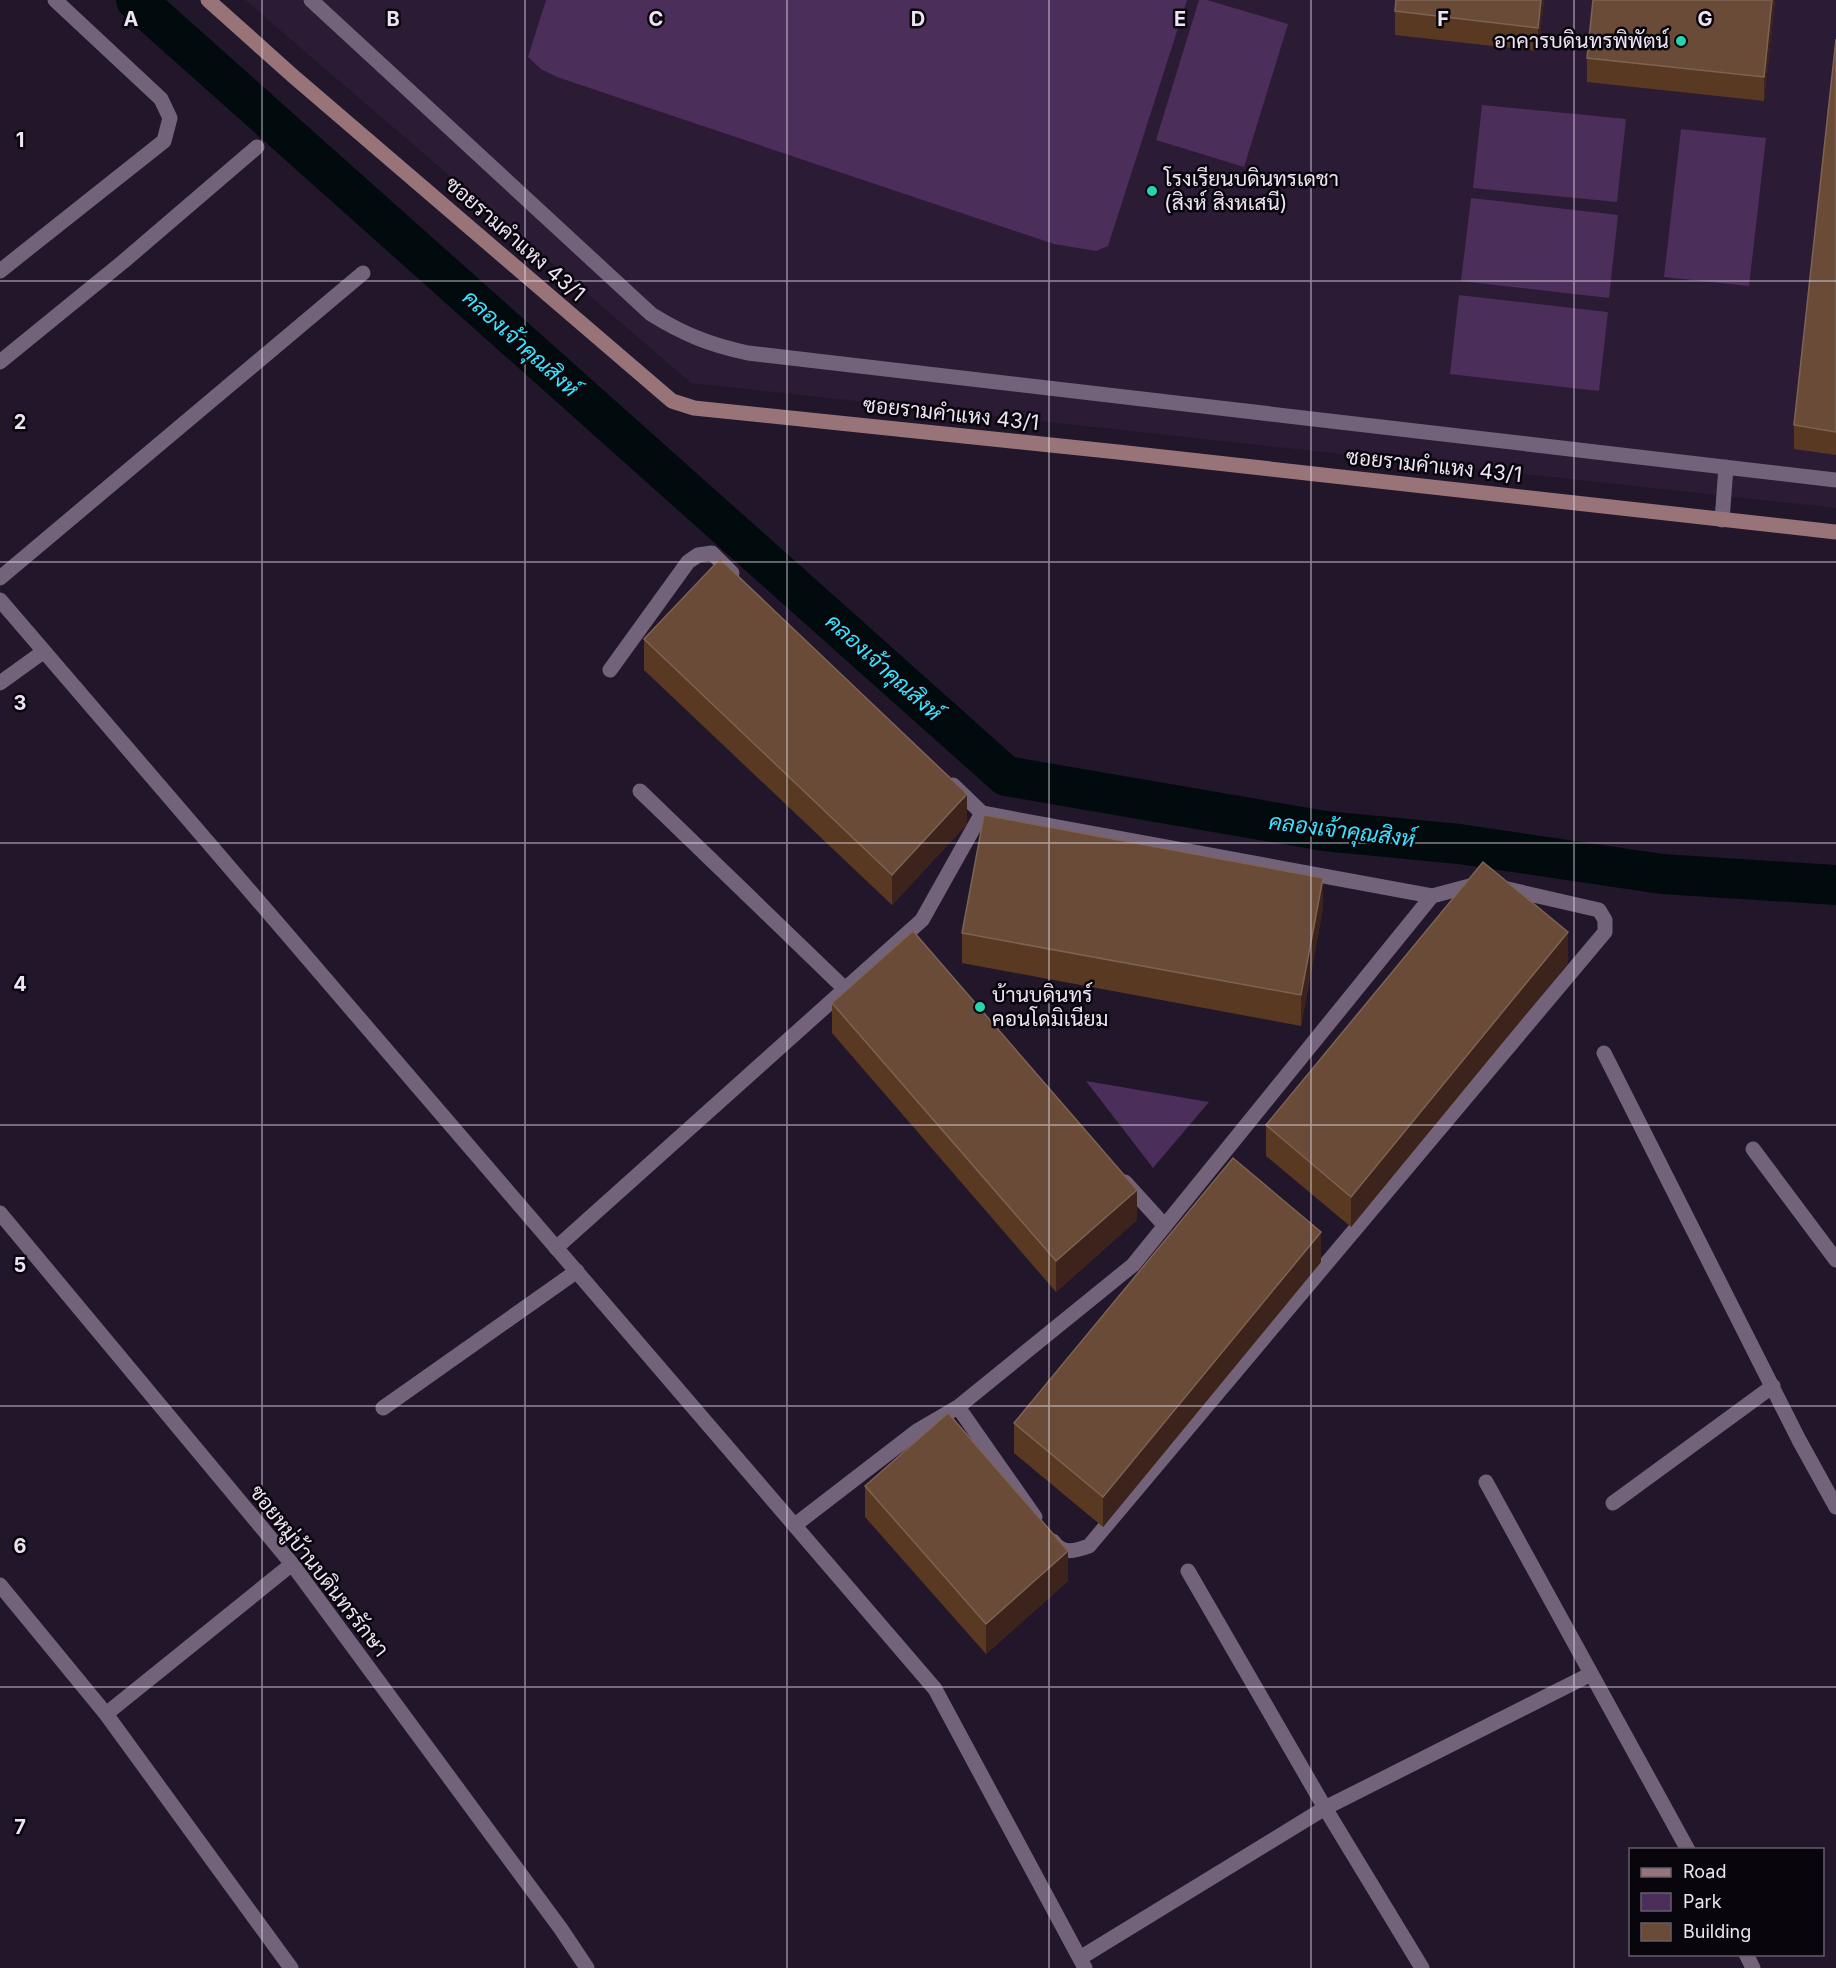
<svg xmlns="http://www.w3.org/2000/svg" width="1836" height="1968" font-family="Inter,Sarabun,sans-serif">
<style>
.built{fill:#2b1b35}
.green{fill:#4b2f5a}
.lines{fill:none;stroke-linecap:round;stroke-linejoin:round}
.canal{stroke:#010b0e;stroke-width:40}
.lane{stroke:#72637b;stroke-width:15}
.street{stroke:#72637b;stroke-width:15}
.secondary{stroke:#987478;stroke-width:15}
.wall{fill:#593921}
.shaded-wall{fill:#3c231b}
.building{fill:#694b37;stroke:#7d6354;stroke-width:1.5}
.grid{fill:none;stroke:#ece4f2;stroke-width:1.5;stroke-opacity:0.55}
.poi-dot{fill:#26d5ae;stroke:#09050c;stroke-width:2}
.labels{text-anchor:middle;stroke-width:5;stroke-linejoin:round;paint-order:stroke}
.poi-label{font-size:21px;fill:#ece4f2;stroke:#09050c;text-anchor:start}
.street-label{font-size:21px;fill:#ece4f2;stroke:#09050c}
.water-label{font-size:22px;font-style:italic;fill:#38e5fe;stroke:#09050c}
.grid-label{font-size:20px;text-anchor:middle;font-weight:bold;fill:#ece4f2;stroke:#09050c;stroke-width:5;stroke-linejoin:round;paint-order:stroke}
</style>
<rect width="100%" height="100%" fill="#22162a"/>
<!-- built -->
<path class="built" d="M 245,0 L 1836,0 L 1836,508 L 691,383 Z"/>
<!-- green -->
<path class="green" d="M 546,0 L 1187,0 L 1108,246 L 1096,251 L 1054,244 L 557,77 L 541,69 L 528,57 Z
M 1199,0 L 1207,0 L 1288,24 L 1244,167 L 1156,140 Z
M 1482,105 L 1626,119 L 1617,202 L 1473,188 Z
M 1681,129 L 1766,138 L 1749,286 L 1664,277 Z
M 1471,198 L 1618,215 L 1609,298 L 1461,281 Z
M 1459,295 L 1608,312 L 1599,391 L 1450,374 Z
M 1086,1081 L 1209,1102 L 1153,1168 Z"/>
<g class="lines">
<!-- canal -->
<path class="canal" d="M 136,0 L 1006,776 L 1325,831 L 1459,844 L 1662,874 L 1836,885"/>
<!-- lane -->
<path class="lane" d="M 311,0 L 651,314 C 683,334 710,345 748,353 L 1836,480
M 0,271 L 164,141 L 170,118 L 161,99 L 55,0
M 1722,520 L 1726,467
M 610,670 L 688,562 L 698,555 L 712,553 L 732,573
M 953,785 L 982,813 L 1432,896
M 640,791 L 845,989
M 1125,1182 L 1165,1226
M 556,1248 L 922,920 L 982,813
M 958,1407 L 1035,1517
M 795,1525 L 917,1431 L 958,1407 L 1133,1265 L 1432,896 L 1481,883 L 1599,910 L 1605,920 L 1605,932 L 1089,1546 C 1075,1551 1062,1555 1053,1541"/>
<!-- street -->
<path class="street" d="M 0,362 L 124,261 L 257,147
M 0,578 L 363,273
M 0,600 L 935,1689 L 1085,1968
M 0,683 L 43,652
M 1604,1053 L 1799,1440 L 1836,1507
M 1753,1149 L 1836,1260
M 0,1213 L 292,1564 L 561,1929 L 587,1968
M 383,1408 L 577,1271
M 1486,1482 L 1688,1850
M 1613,1503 L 1773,1386
M 1188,1571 L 1325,1808 L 1422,1968
M 0,1585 L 106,1714 L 291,1968
M 106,1714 L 292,1564
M 1746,1954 L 1753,1968
M 1080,1958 L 1325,1808 L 1591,1674"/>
<!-- secondary -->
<path class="secondary" d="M 208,0 L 293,76 L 672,401 L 694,408 L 1118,452 L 1836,532"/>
</g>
<!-- wall -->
<path class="wall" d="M 1544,0 L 1538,51 L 1395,35 L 1395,11 Z
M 1775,0 L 1764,101 L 1587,82 L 1587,58 Z
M 1836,39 L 1836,455 L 1794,449 L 1794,425 Z
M 644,639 L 967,824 L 892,905 L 644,670 Z
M 1323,908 L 1301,1026 L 962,963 L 962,933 Z
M 1568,963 L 1351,1227 L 1266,1156 L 1266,1125 Z
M 832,1003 L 1137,1220 L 1056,1292 L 832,1033 Z
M 1321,1262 L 1103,1527 L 1014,1453 L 1014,1423 Z
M 865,1486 L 1068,1581 L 986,1654 L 865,1517 Z"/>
<!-- shaded-wall -->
<path class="shaded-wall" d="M 1541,0 L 1544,0 L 1538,51 L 1538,28 Z
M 1772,0 L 1775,0 L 1764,101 L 1764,77 Z
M 967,794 L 967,824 L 892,905 L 892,875 Z
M 1323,878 L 1323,908 L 1301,1026 L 1301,995 Z
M 1568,932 L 1568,963 L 1351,1227 L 1351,1197 Z
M 1137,1190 L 1137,1220 L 1056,1292 L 1056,1261 Z
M 1321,1232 L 1321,1262 L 1103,1527 L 1103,1497 Z
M 1068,1551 L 1068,1581 L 986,1654 L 986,1624 Z"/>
<!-- building -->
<path class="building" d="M 1396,0 L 1541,0 L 1538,28 L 1395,11 Z
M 1593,0 L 1772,0 L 1764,77 L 1587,58 Z
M 1836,39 L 1836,432 L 1794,425 Z
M 720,559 L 967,794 L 892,875 L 644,639 Z
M 984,815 L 1323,878 L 1301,995 L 962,933 Z
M 1483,862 L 1568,932 L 1351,1197 L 1266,1125 Z
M 913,931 L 1137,1190 L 1056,1261 L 832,1003 Z
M 1233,1158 L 1321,1232 L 1103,1497 L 1014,1423 Z
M 948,1413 L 1068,1551 L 986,1624 L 865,1486 Z"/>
<!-- grid -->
<path class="grid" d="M 262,0 L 262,1968M 525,0 L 525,1968M 787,0 L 787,1968M 1049,0 L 1049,1968M 1311,0 L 1311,1968M 1574,0 L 1574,1968M 0,281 L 1836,281M 0,562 L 1836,562M 0,843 L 1836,843M 0,1125 L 1836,1125M 0,1406 L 1836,1406M 0,1687 L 1836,1687"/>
<!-- markers -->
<g class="poi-dot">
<circle cx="1681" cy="41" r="6"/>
<circle cx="1152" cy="191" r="6"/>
<circle cx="980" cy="1007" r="6"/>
</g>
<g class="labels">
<!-- poi labels -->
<g class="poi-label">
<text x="1669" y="48" text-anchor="end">อาคารบดินทรพิพัตน์</text>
<text x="1164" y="186">โรงเรียนบดินทรเดชา<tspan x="1164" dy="24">(สิงห์ สิงหเสนี)</tspan></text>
<text x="992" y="1002">บ้านบดินทร์<tspan x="992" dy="24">คอนโดมิเนียม</tspan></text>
</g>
<!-- street labels -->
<g class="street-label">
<text transform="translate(515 239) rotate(41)" y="7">ซอยรามคำแหง 43/1</text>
<text transform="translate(951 414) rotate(6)" y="7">ซอยรามคำแหง 43/1</text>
<text transform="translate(1434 466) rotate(6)" y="7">ซอยรามคำแหง 43/1</text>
<text transform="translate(319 1571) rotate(52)" y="7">ซอยหมู่บ้านบดินทรรักษา</text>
</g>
<!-- water labels -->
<g class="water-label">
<text transform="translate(521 343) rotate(42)" y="8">คลองเจ้าคุณสิงห์</text>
<text transform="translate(884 667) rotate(42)" y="8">คลองเจ้าคุณสิงห์</text>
<text transform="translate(1342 830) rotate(7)" y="8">คลองเจ้าคุณสิงห์</text>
</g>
</g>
<g class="grid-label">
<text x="131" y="26">A</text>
<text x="393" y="26">B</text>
<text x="656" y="26">C</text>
<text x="918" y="26">D</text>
<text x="1180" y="26">E</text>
<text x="1443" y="26">F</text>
<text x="1705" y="26">G</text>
<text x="20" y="147">1</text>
<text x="20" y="429">2</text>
<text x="20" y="710">3</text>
<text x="20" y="991">4</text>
<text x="20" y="1272">5</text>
<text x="20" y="1553">6</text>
<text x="20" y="1834">7</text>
</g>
<!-- legend -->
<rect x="1629" y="1848" width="195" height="108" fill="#09050c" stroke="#645e68" stroke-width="1.5"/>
<rect x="1641" y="1868" width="30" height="9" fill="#987478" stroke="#645e68" stroke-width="1.5"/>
<text x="1683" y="1878" font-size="18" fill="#ece4f2">Road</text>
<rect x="1641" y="1893" width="30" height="18" fill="#4b2f5a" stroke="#645e68" stroke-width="1.5"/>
<text x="1683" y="1908" font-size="18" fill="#ece4f2">Park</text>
<rect x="1641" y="1923" width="30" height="18" fill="#694b37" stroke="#645e68" stroke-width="1.5"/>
<text x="1683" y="1938" font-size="18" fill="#ece4f2">Building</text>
</svg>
